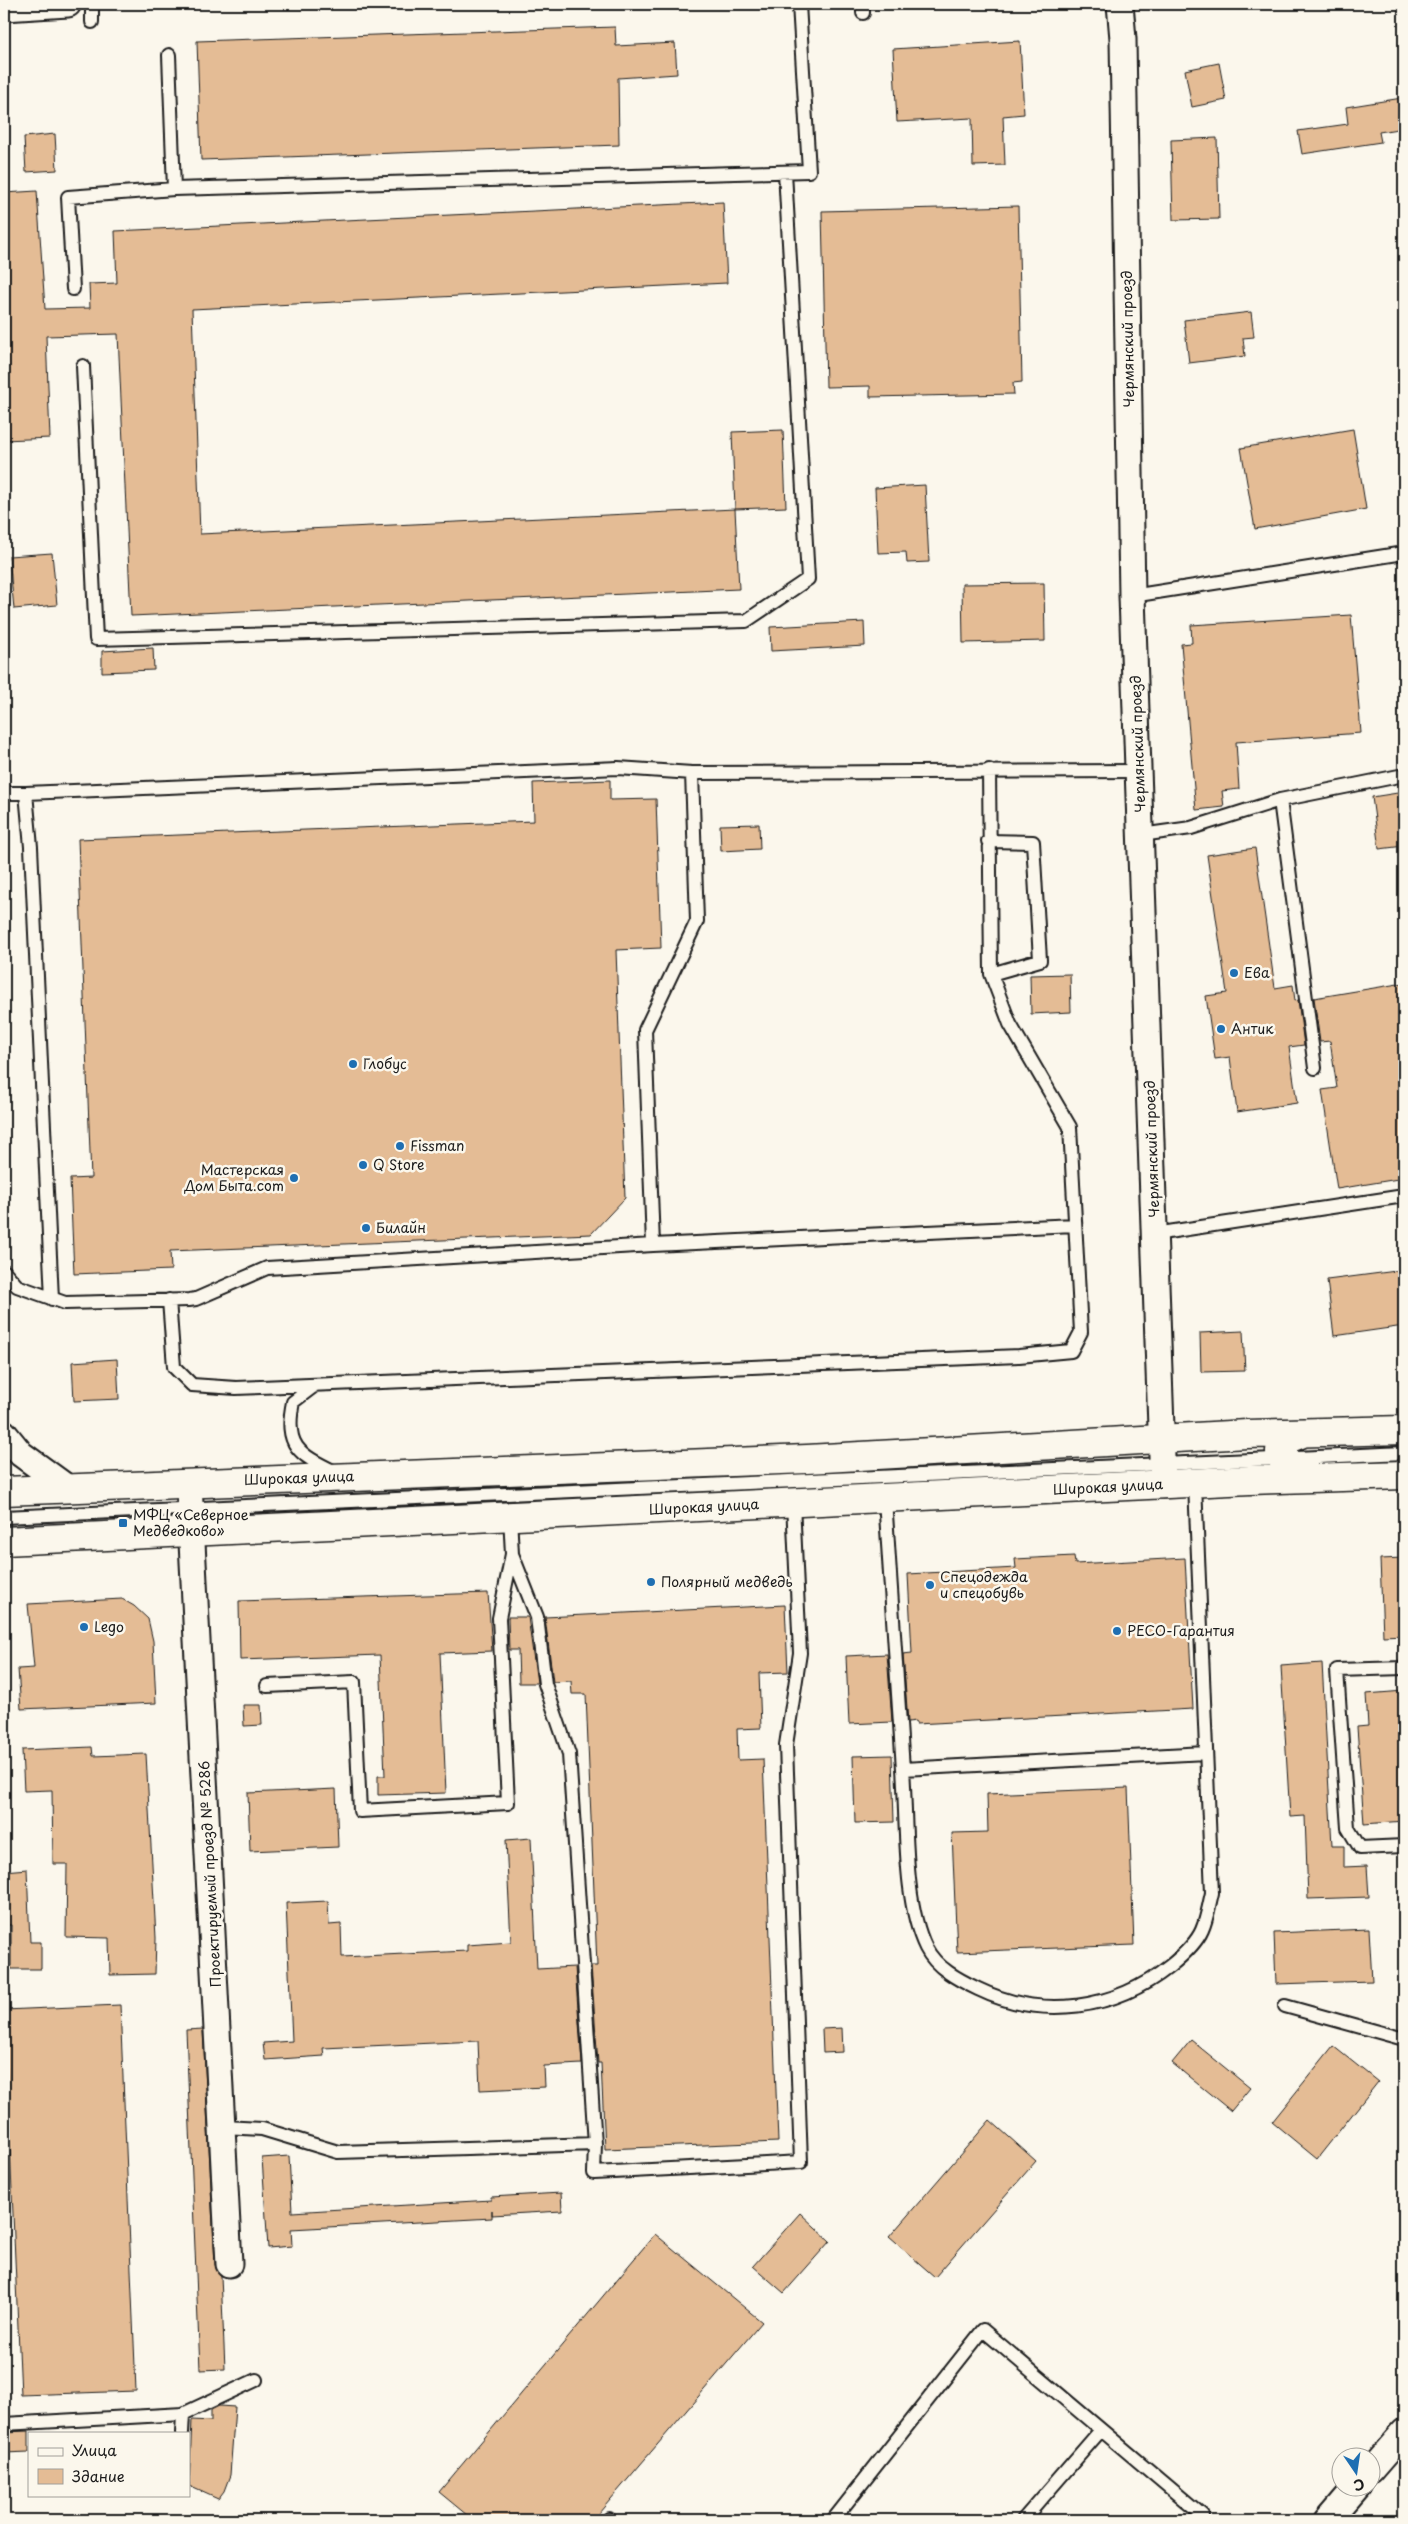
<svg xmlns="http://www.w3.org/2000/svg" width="1408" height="2524" font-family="'Playpen Sans',sans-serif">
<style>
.building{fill:#e4bc95;stroke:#1c1c1c}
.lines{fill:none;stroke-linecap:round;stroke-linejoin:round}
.service-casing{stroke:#1c1c1c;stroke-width:16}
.minor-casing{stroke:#1c1c1c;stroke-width:29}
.secondary-casing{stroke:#1c1c1c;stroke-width:31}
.service{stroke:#fbf7ec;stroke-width:12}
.minor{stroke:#fbf7ec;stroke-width:25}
.secondary{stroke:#fbf7ec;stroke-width:28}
.poi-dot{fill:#1f6fb2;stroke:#fbf7ec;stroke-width:2}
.labels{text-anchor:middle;stroke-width:5;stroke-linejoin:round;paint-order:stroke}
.street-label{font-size:14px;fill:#1c1c1c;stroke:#fbf7ec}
.poi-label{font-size:14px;fill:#1c1c1c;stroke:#fbf7ec;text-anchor:start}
</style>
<rect width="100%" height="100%" fill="#fbf7ec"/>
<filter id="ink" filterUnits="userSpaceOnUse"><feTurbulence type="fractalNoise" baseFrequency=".02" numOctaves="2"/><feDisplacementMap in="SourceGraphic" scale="10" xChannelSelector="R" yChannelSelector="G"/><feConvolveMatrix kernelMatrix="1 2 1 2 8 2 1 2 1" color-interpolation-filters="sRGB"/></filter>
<g filter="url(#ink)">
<!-- building -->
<path class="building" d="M 615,27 L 616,46 L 675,43 L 677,74 L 618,78 L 619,145 L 201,160 L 197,41 Z
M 1020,41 L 1024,114 L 1003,116 L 1005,165 L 973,166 L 972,118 L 897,122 L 893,49 Z
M 1219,63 L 1226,100 L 1192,107 L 1185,70 Z
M 1402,98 L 1404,128 L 1379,132 L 1381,142 L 1302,154 L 1298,131 L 1348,124 L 1346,107 Z
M 55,134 L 57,170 L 26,172 L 24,137 Z
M 1217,138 L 1219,219 L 1173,220 L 1171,140 Z
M 37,191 L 45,309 L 90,308 L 89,284 L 117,283 L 115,231 L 723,202 L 727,283 L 192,309 L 200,534 L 735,509 L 739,589 L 131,616 L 118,334 L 46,336 L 50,438 L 4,440 L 4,193 Z
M 1018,206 L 1022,382 L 1013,383 L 1014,394 L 870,397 L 870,386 L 826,387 L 822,211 Z
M 1251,312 L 1254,337 L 1243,338 L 1245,356 L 1189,363 L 1184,320 Z
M 1353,429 L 1366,509 L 1255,529 L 1241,448 Z
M 783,430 L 786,507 L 735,509 L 732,432 Z
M 925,485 L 929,562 L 907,563 L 906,552 L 878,553 L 875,488 Z
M 52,553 L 57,605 L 14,609 L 9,556 Z
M 1044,583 L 1045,641 L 963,643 L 962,584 Z
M 1351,615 L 1361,733 L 1236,742 L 1239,789 L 1222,791 L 1224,807 L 1196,810 L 1181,644 L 1192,643 L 1191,625 Z
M 864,622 L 865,646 L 771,651 L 770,627 Z
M 153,648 L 154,670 L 102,672 L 102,651 Z
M 610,780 L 610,800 L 656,799 L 661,948 L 616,950 L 625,1198 L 591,1234 L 170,1251 L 171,1270 L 74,1274 L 70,1179 L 91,1178 L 78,839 L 534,821 L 533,783 Z
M 1404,792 L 1404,846 L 1379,849 L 1372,797 Z
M 759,824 L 760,849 L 721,851 L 720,825 Z
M 1255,848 L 1275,988 L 1293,985 L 1295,1001 L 1298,1000 L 1304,1045 L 1289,1047 L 1297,1103 L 1237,1112 L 1230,1057 L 1215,1059 L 1206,996 L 1227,993 L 1207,855 Z
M 1070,974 L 1071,1012 L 1031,1014 L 1030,975 Z
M 1404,983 L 1404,1178 L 1337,1189 L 1322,1090 L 1337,1088 L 1330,1041 L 1320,1042 L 1314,998 Z
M 1404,1270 L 1404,1326 L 1334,1336 L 1327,1280 Z
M 1243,1331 L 1245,1371 L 1201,1372 L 1200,1333 Z
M 117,1359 L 119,1399 L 74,1401 L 72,1362 Z
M 1074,1556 L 1075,1564 L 1185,1558 L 1193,1709 L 916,1724 L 916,1721 L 908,1722 L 903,1654 L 912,1653 L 908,1574 L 1016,1568 L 1015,1559 Z
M 1404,1558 L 1404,1635 L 1383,1636 L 1380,1559 Z
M 488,1593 L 492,1651 L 440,1653 L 446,1793 L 378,1795 L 378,1776 L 385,1776 L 380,1655 L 240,1660 L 239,1601 Z
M 122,1599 L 134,1606 L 148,1619 L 153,1641 L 156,1703 L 21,1709 L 18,1669 L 34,1668 L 28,1604 Z
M 785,1605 L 788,1672 L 759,1673 L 761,1728 L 737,1729 L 738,1760 L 763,1759 L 778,2142 L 605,2149 L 601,2063 L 598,2063 L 591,1966 L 597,1966 L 586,1694 L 572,1694 L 571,1681 L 553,1682 L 545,1617 Z
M 508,1617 L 528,1617 L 537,1683 L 519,1683 L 518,1650 L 509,1650 Z
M 887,1654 L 892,1722 L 849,1724 L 846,1656 Z
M 1322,1663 L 1332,1846 L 1344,1846 L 1344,1867 L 1367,1866 L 1369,1897 L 1308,1899 L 1305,1816 L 1290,1817 L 1281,1666 Z
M 1404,1691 L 1404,1821 L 1364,1824 L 1357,1727 L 1368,1726 L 1366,1694 Z
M 243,1705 L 261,1705 L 262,1725 L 244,1726 Z
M 92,1747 L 93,1756 L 146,1754 L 156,1938 L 155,1974 L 110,1975 L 109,1938 L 66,1937 L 67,1864 L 53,1864 L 52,1790 L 24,1791 L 22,1750 Z
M 892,1755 L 894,1822 L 855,1823 L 853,1756 Z
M 1128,1788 L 1134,1945 L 957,1952 L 952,1833 L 988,1832 L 987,1794 Z
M 336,1789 L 338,1847 L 250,1851 L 248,1793 Z
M 531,1838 L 537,1969 L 575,1967 L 582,2064 L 544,2066 L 545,2087 L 480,2090 L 478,2041 L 323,2048 L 324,2056 L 265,2060 L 263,2043 L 292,2041 L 286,1903 L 328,1901 L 329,1925 L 341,1924 L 342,1957 L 467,1951 L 467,1945 L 511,1942 L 506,1840 Z
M 27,1869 L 30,1942 L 41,1942 L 41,1969 L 11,1969 L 11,1925 L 4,1925 L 4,1871 Z
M 1369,1929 L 1372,1981 L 1276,1984 L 1274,1933 Z
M 120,2005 L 136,2391 L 21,2395 L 4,2010 Z
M 842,2028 L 843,2052 L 823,2053 L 822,2029 Z
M 203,2029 L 215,2265 L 221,2276 L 225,2369 L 200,2370 L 186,2030 Z
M 1191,2040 L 1250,2088 L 1231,2111 L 1172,2063 Z
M 1333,2046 L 1378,2082 L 1317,2159 L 1272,2122 Z
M 990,2120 L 1036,2161 L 935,2277 L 889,2237 Z
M 289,2156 L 292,2212 L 491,2200 L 491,2197 L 561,2193 L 562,2211 L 492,2215 L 492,2210 L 492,2218 L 291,2229 L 292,2246 L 268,2248 L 262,2158 Z
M 800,2213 L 830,2241 L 784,2293 L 753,2266 Z
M 655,2234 L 762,2322 L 593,2520 L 473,2520 L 439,2492 Z
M 219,2406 L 235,2407 L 230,2475 L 224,2491 L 218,2499 L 189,2486 L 192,2420 L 211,2421 L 211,2410 Z
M 29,2431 L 29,2452 L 4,2453 L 4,2432 Z"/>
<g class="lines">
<!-- service casing -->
<g class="service-casing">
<path id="service" d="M 92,4 L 92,22
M 863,4 L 863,13
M 169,55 L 174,189 L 809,171 L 799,4
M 73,289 L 68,197 L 174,189
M 83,366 L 96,639 L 746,621 L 808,579 L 785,172
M 1132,596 L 1404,553
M 4,793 L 26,793 L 31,847 L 52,1299
M 26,793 L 618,768 L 692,773
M 1280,800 L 1315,1068
M 1141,835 L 1191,828 L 1280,800 L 1404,775
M 988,841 L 1033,842 L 1040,960 L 991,974
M 1155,1234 L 1404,1196
M 653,1245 L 1075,1225
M 4,1271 L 17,1286 L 65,1303 L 189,1300 L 196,1299 L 267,1268 L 653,1245 L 645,1030 L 697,921 L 692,773 L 1139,771
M 169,1300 L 174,1367 L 192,1385 L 236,1388 L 1019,1356 L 1071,1351 L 1081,1332 L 1070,1127 L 1010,1024 L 991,974 L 989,770
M 314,1386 L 293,1402 C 284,1446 298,1454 335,1472
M 885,1499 L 903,1769 L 1206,1753
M 510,1516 L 512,1554 L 537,1617 L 545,1684 L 569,1754 L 595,2144
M 4,1517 L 1404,1453
M 1404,1668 L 1337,1670 L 1348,1828 L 1360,1848 L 1404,1846
M 267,1686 L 354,1682 L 360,1811 L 508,1803 L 499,1618 L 512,1554
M 903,1769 C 907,1821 903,1902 926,1948 C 936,1968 959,1980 978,1989 C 1042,2020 1115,2010 1170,1966 C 1181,1957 1196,1944 1202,1930 C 1207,1919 1209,1905 1212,1893 L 1195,1484
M 1285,2006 L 1404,2039
M 223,2127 L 262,2129 L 338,2152 L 595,2144 L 594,2173 L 801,2162 L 786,1745 L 800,1653 L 793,1503
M 4,2424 L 183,2414 L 256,2380
M 182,2433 L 183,2414
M 609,2519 L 609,2520
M 833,2520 L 983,2330 L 1202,2515
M 1023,2520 L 1101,2430"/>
</g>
<!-- minor casing -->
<g class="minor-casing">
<path id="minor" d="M 1120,4 L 1123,39 L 1132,596 L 1163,1485
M 4,8 L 68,4
M 4,1433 L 21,1454 L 69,1489
M 189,1484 L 229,2264
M 1370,2471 L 1404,2432
M 1328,2520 L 1357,2486"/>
</g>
<!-- secondary casing -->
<g class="secondary-casing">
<path id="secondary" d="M 1303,1433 L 1285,1440 L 1280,1451 L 1282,1458 L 1313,1478
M 4,1491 L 807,1459 L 1247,1434 L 1404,1430
M 4,1541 L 1250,1480 L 1404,1475"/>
</g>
<!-- service -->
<use href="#service" class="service"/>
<!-- minor -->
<use href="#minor" class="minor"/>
<!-- secondary -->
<use href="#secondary" class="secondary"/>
</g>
</g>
<!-- markers -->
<g class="poi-dot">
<circle cx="1234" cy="973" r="5"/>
<circle cx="1221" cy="1029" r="5"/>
<circle cx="353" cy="1064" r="5"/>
<circle cx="400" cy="1146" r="5"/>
<circle cx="363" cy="1165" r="5"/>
<circle cx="294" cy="1178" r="5"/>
<circle cx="366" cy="1228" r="5"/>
<rect x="118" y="1518" width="10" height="10" rx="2.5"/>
<circle cx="651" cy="1582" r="5"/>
<circle cx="930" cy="1585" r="5"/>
<circle cx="84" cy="1627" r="5"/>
<circle cx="1117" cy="1631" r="5"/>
</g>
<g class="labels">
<!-- street labels -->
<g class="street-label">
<text transform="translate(1128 339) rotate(-91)" y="5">Чермянский проезд</text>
<text transform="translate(1138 744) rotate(-92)" y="5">Чермянский проезд</text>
<text transform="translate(1152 1149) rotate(-92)" y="5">Чермянский проезд</text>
<text transform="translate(299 1478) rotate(-2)" y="5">Широкая улица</text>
<text transform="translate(1108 1487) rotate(-3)" y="5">Широкая улица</text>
<text transform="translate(704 1507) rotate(-3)" y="5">Широкая улица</text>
<text transform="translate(210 1874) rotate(-93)" y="5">Проектируемый проезд № 5286</text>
</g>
<!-- poi labels -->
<g class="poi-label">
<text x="1244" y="978">Ева</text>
<text x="1231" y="1034">Антик</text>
<text x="363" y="1069">Глобус</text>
<text x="410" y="1151">Fissman</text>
<text x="373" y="1170">Q Store</text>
<text x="284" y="1175" text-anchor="end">Мастерская<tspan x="284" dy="16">Дом Быта.com</tspan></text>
<text x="376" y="1233">Билайн</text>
<text x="133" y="1520">МФЦ «Северное<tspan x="133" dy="16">Медведково»</tspan></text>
<text x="940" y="1582">Спецодежда<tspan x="940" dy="16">и спецобувь</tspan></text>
<text x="661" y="1587">Полярный медведь</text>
<text x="94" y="1632">Lego</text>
<text x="1127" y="1636">РЕСО-Гарантия</text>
</g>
</g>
<!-- margin -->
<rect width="1408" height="2524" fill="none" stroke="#fbf7ec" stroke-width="20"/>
<rect x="10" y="10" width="1388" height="2504" fill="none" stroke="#1c1c1c" stroke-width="2" filter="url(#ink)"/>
<!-- legend -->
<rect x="28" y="2432" width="162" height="65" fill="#fbf7ec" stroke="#a29f99"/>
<rect x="38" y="2448" width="25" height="8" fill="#fbf7ec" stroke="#a29f99"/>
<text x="72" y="2456" font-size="15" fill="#1c1c1c">Улица</text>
<rect x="38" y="2469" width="25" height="15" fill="#e4bc95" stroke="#a29f99"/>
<text x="72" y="2482" font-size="15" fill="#1c1c1c">Здание</text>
<!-- north arrow -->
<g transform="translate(1356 2472) rotate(167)"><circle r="24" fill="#fbf7ec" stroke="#a29f99"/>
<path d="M0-4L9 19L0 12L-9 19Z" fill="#1f6fb2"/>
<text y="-8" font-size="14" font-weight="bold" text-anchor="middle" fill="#1c1c1c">С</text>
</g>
</svg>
